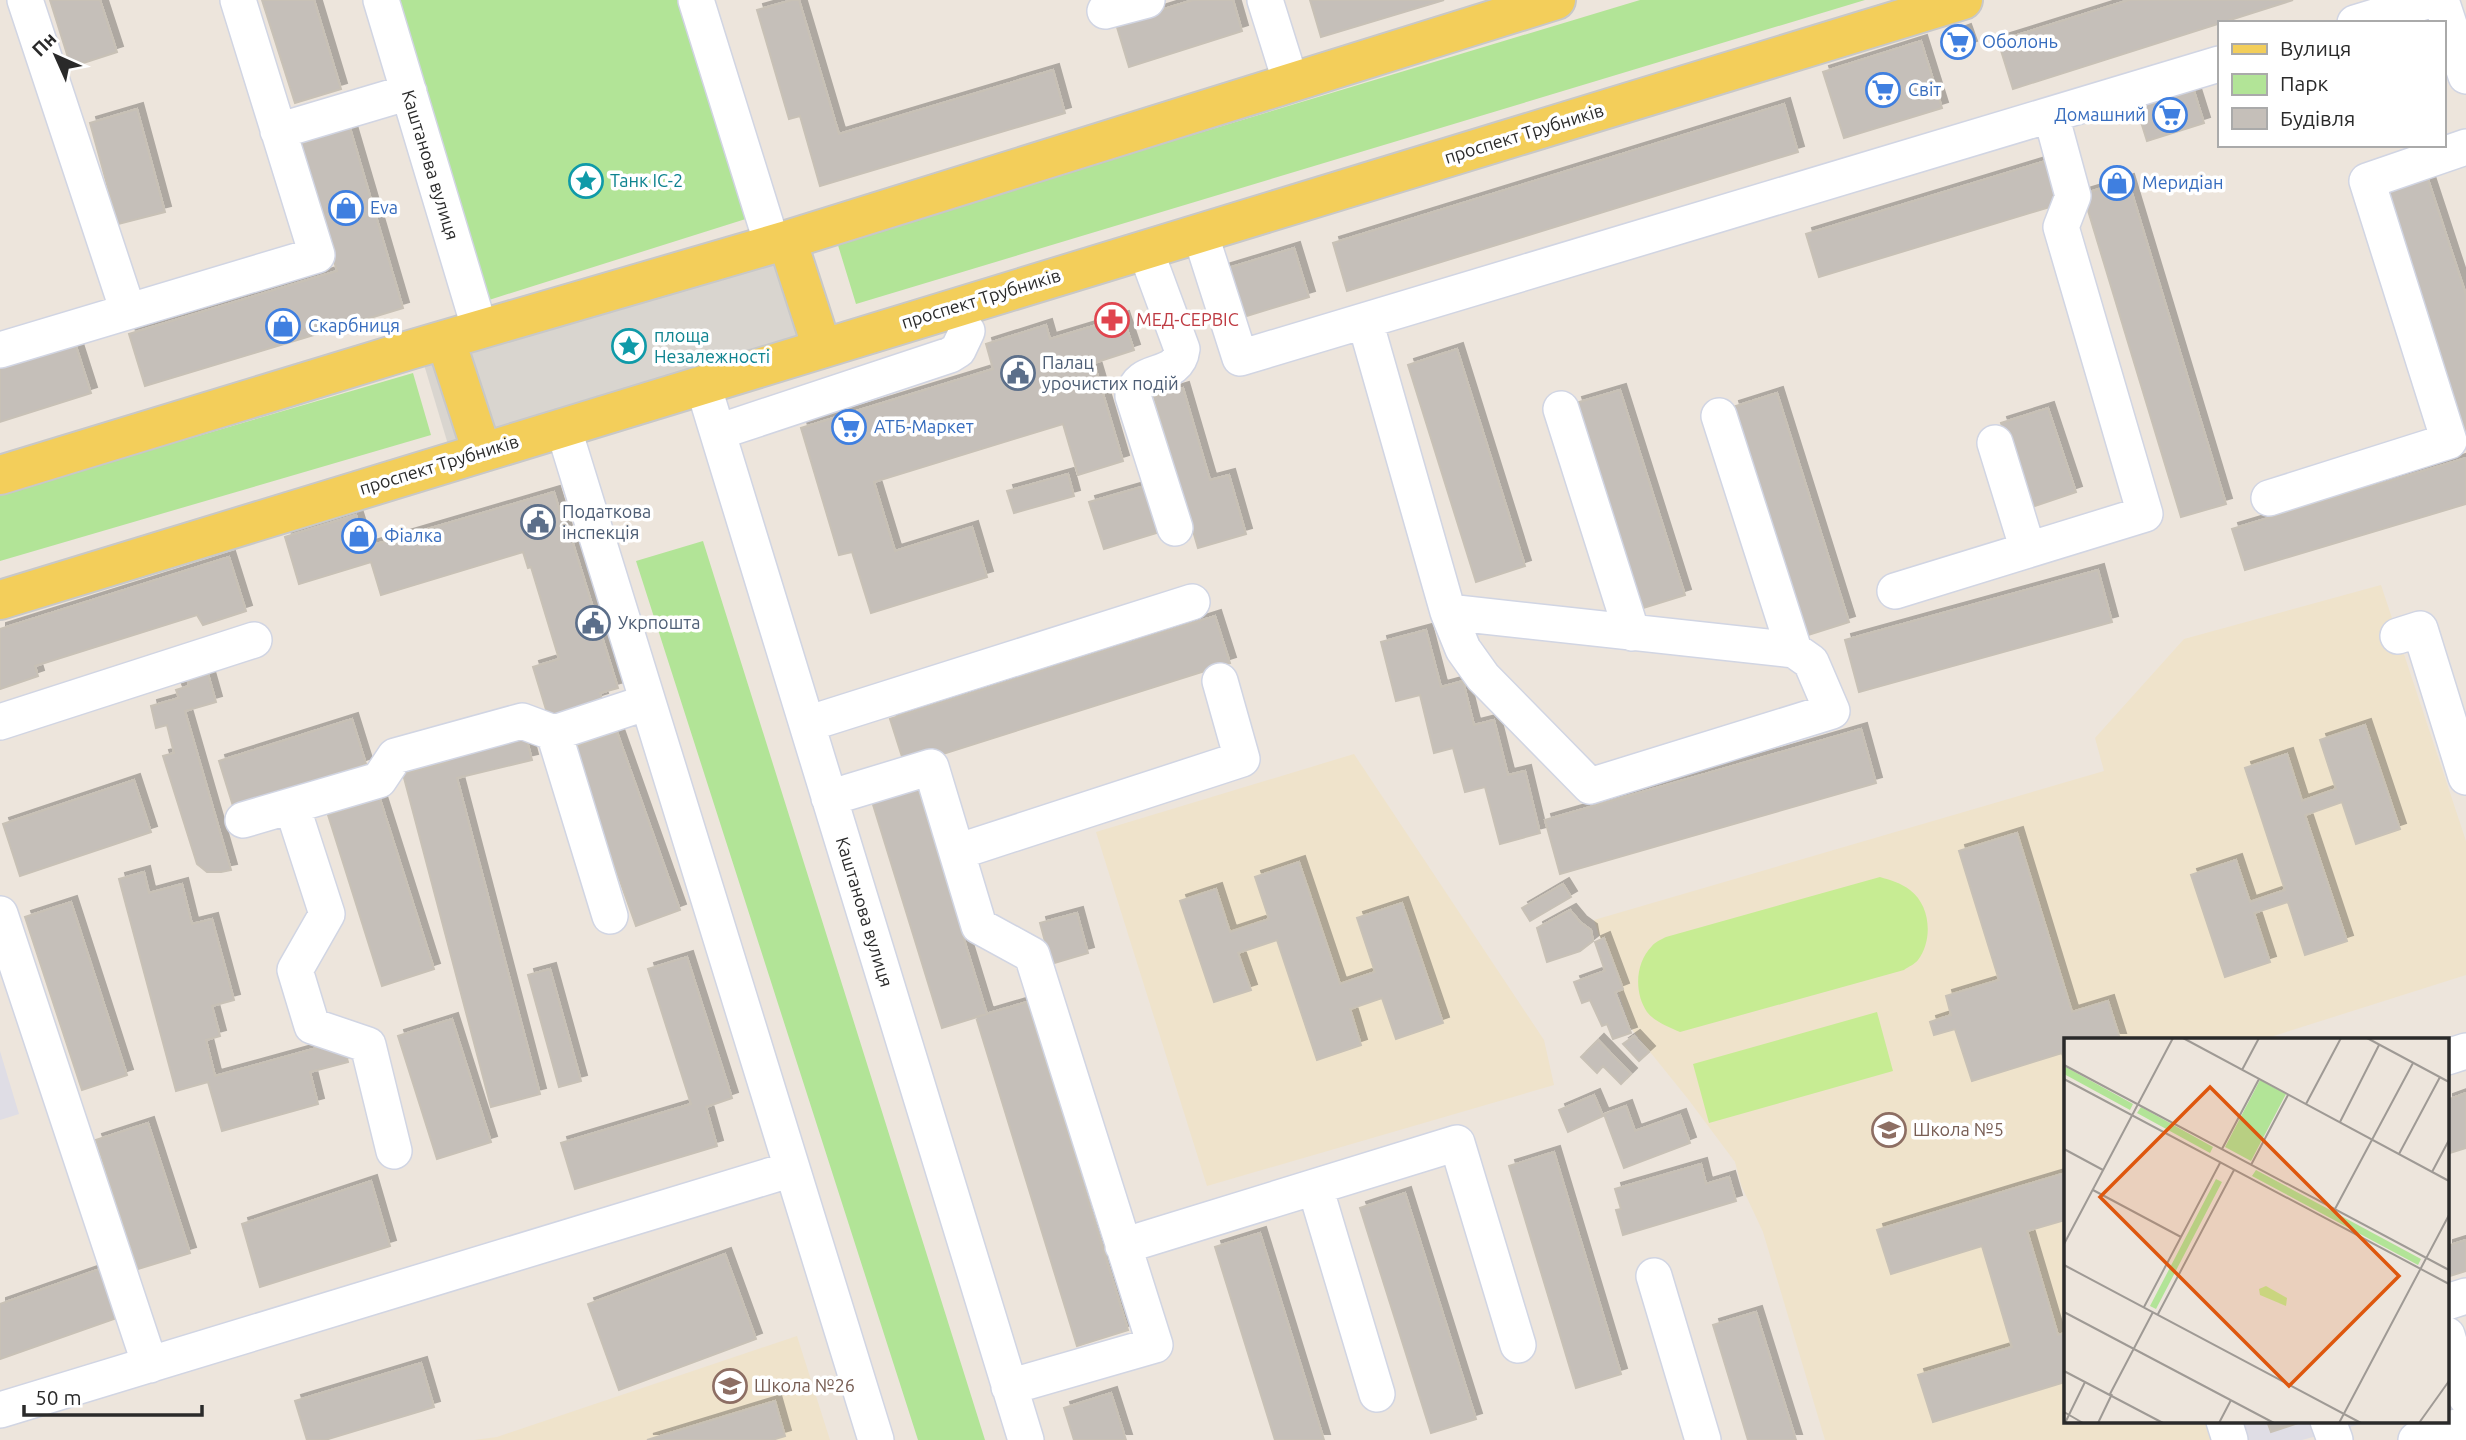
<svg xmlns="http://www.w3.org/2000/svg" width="2466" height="1440" font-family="Ubuntu,sans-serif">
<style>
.industrial{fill:#dfdde5}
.education{fill:#efe3cb}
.green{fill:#b2e497}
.pitch{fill:#c7ec93}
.plaza{fill:#d9d5cf}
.building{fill:#c5bfb9;stroke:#c8c1b6;stroke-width:2;filter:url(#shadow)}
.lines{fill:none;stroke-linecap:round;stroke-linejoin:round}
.minor-casing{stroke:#d1d5e3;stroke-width:38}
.major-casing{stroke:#c8c8c8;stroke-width:42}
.minor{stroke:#fff;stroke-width:35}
.major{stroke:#f3ce5a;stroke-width:38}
.labels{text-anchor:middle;stroke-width:7;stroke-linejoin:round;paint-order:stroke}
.shop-label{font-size:18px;fill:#366cbe;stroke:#fff;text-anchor:start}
.street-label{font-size:18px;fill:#2a2a2a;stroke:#fff}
.culture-label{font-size:18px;fill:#0d838f;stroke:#fff;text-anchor:start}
.health-label{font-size:18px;fill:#be3a42;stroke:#fff;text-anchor:start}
.service-label{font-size:18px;fill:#4e5e75;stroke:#fff;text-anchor:start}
.education-label{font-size:18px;fill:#785e54;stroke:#fff;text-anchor:start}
.inset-road{fill:none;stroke:#9f9a95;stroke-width:2}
.view{fill:#de570e;fill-opacity:0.15;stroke:#de570e;stroke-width:3.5}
.inset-edge{fill:none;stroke:#2a2a2a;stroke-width:3.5}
</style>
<defs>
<filter id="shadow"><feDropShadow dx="6" dy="-6" stdDeviation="0" flood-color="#0004"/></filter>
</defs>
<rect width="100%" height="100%" fill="#ede5dc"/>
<!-- industrial -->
<path class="industrial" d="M 0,1051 L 19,1114 L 0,1120 Z
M 2234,1421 L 2368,1421 L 2368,1422 L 2302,1440 L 2240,1440 Z"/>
<!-- education -->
<path class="education" d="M 2381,585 L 2466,841 L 2466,975 L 2264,1039 L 2065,1039 L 2065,1421 L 2234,1421 L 2240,1440 L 1825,1440 L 1763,1232 L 1741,1185 L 1735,1162 L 1688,1099 L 1630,1027 L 1594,920 L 2104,771 L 2095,738 L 2184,639 Z
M 1354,754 L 1544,1040 L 1554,1085 L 1207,1186 L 1096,832 Z
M 797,1336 L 830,1440 L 474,1440 L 497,1437 Z"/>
<!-- green -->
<path class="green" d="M 395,0 L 684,0 L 752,217 L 489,300 Z
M 1640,0 L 1865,0 L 856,304 L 837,242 Z
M 413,373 L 431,435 L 0,561 L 0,494 Z
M 703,541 L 985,1440 L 918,1440 L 636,561 Z"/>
<!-- pitch -->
<path class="pitch" d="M 1880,877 C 1890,880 1901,883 1910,890 C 1931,906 1933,940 1918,960 C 1915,964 1908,967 1904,970 L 1680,1032 C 1669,1027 1655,1022 1647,1012 C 1634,993 1635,963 1652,946 C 1655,942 1662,939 1666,937 Z
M 1877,1012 L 1893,1071 L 1709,1123 L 1693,1064 Z"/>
<!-- plaza -->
<path class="plaza" d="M 807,234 L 839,343 L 453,461 L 419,348 Z"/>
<!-- building -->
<path class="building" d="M 50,0 L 100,0 L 117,52 L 71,67 Z
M 262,0 L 314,0 L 341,89 L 295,103 Z
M 792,0 L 799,0 L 839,134 L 1053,70 L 1065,113 L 820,186 L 800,116 L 789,119 L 757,10 Z
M 1193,0 L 1233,0 L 1242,31 L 1129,67 L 1116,24 Z
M 1310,0 L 1444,0 L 1321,37 Z
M 2129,0 L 2293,0 L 2013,89 L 1998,41 Z
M 1965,30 L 1971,47 L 1952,54 L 1946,37 Z
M 1921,41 L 1942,108 L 1844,138 L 1823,72 Z
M 2193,88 L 2204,123 L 2147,141 L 2136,106 Z
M 1784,104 L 1798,152 L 1347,291 L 1333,243 Z
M 137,109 L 165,212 L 118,224 L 90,123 Z
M 350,128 L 403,308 L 145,386 L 129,334 L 337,271 L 299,144 Z
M 2049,160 L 2063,203 L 1819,277 L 1806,234 Z
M 2426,173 L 2466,295 L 2466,431 L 2461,433 L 2382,188 Z
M 2128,180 L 2226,504 L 2181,517 L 2083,194 Z
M 1294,248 L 1309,297 L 1237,319 L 1222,270 Z
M 1123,317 L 1134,350 L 1094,363 L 1123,461 L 1078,475 L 1063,424 L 874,482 L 895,551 L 972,527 L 987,577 L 871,613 L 852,552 L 839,555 L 801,428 L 993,369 L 986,344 L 1046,325 L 1050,339 Z
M 74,340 L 91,393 L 0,422 L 0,363 Z
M 1457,349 L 1525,566 L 1476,582 L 1408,365 Z
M 1183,388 L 1210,480 L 1229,475 L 1246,534 L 1198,548 L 1154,397 Z
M 1620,390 L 1685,595 L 1640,609 L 1576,403 Z
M 1777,393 L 1849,622 L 1805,636 L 1733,407 Z
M 2048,408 L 2076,492 L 2029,508 L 2001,423 Z
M 2466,458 L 2466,504 L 2245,570 L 2232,529 Z
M 1068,474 L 1074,496 L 1014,513 L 1007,491 Z
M 1152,484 L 1166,530 L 1104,549 L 1089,502 Z
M 554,492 L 568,538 L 571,537 L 618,688 L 600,693 L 602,699 L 548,716 L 533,667 L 559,659 L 531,567 L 528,568 L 523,552 L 381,595 L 371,562 L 299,584 L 285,537 L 356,515 L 366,547 Z
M 229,557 L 246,611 L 203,625 L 197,615 L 35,666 L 38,676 L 0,689 L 0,629 Z
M 2098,570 L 2112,622 L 1859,692 L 1845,640 Z
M 1215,616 L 1230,663 L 905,766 L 890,719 Z
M 1426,630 L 1441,687 L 1463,681 L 1474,725 L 1494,720 L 1508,775 L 1525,771 L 1540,833 L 1500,844 L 1485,787 L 1465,792 L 1453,748 L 1434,753 L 1420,695 L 1396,701 L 1381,642 Z
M 208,674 L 216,702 L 185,711 L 231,870 L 221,872 L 207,872 L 197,864 L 163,756 L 174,753 L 167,725 L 156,728 L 151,706 L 179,698 L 176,690 L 189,686 L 188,680 Z
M 352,719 L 366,764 L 233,806 L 219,761 Z
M 2365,725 L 2400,829 L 2356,844 L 2342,802 L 2305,815 L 2347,941 L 2305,955 L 2288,902 L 2254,913 L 2270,962 L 2225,977 L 2191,875 L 2236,860 L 2250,902 L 2285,890 L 2245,768 L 2287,754 L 2302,801 L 2336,789 L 2320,740 Z
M 1861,729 L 1876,783 L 1560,874 L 1545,820 Z
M 617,732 L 680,910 L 636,926 L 573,748 Z
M 526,737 L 532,760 L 457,778 L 540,1094 L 491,1107 L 403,774 L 449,762 L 447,756 Z
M 134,780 L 151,832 L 20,876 L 3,824 Z
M 915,780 L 987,1014 L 942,1028 L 870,795 Z
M 380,799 L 434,969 L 382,986 L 328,815 Z
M 2017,833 L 2072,1012 L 2108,1001 L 2120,1039 L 2065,1039 L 2065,1063 L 2062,1053 L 1972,1081 L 1955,1029 L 1934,1035 L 1930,1022 L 1951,1015 L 1946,996 L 1999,980 L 1959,851 Z
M 1299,862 L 1340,984 L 1375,972 L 1357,918 L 1402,903 L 1443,1023 L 1396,1039 L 1382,998 L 1350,1009 L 1361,1045 L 1317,1060 L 1277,940 L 1238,953 L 1251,990 L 1214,1002 L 1180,901 L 1216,889 L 1230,932 L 1269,919 L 1255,877 Z
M 144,872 L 149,893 L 182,884 L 192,924 L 212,919 L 234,1000 L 212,1006 L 220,1036 L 206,1040 L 215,1076 L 342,1041 L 348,1062 L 310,1072 L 318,1104 L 222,1131 L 208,1082 L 176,1091 L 119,879 Z
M 1563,884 L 1571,897 L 1530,921 L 1522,908 Z
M 71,902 L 127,1075 L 82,1090 L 25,917 Z
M 1570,910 L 1580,922 L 1591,930 L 1593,941 L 1580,951 L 1547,962 L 1537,928 Z
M 1077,913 L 1088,953 L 1051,964 L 1040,923 Z
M 1604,938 L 1623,989 L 1615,992 L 1631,1033 L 1613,1039 L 1607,1024 L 1602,1026 L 1590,1000 L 1582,1003 L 1574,982 L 1605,971 L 1595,942 Z
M 687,957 L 732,1098 L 706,1107 L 717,1146 L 575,1189 L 561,1143 L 691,1104 L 648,969 Z
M 550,969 L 581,1081 L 559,1087 L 528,975 Z
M 1027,1002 L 1128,1330 L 1077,1346 L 976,1017 Z
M 452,1019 L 491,1142 L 437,1159 L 398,1036 Z
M 1634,1036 L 1649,1052 L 1639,1061 L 1623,1044 Z
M 1598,1040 L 1631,1074 L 1621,1084 L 1603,1066 L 1597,1073 L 1581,1057 Z
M 2466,1093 L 2466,1148 L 2447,1154 L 2447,1100 Z
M 1594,1095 L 1603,1116 L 1568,1132 L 1559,1110 Z
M 1626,1106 L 1635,1131 L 1680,1115 L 1690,1143 L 1624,1168 L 1604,1114 Z
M 148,1123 L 190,1253 L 138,1269 L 96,1140 Z
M 1554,1152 L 1621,1374 L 1576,1388 L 1509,1166 Z
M 1701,1164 L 1706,1184 L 1729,1177 L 1736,1201 L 1623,1235 L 1616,1210 L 1621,1209 L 1615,1189 Z
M 2065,1173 L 2065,1220 L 2027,1231 L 2058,1335 L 2065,1333 L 2065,1382 L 1933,1422 L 1918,1375 L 2012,1347 L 1982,1246 L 1891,1274 L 1877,1230 Z
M 371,1181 L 390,1246 L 260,1287 L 242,1224 Z
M 1405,1193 L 1476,1419 L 1431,1433 L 1360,1208 Z
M 1260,1233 L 1324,1440 L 1275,1440 L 1215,1247 Z
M 2466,1240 L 2466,1271 L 2447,1277 L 2447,1246 Z
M 725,1254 L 756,1339 L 619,1390 L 588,1304 Z
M 100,1269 L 117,1318 L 0,1359 L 0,1304 Z
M 1756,1312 L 1796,1440 L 1748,1440 L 1713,1325 Z
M 421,1363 L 434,1407 L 325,1440 L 307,1440 L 295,1401 Z
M 1111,1393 L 1126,1440 L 1074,1440 L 1064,1408 Z
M 775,1401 L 785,1436 L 772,1440 L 647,1440 Z
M 2267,1421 L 2304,1421 L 2271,1432 Z"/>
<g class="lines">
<!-- minor casing -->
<g class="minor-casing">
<path id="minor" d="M 25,0 L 128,311
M 381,0 L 480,330
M 696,0 L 772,244
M 1265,0 L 1291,83
M 2441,0 L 2466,76
M 1105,11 L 1147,0
M 2355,23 L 2430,0
M 278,131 L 409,92
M 1200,233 L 1240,358 L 2219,64
M 1145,249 L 1182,349 C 1178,382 1138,364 1133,396 L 1175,528
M 1365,321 L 1448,612 L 1794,650 L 1811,662 L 1832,711 L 1590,786 L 1483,677 L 1463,649 L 1448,612
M 0,350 L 317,255 L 238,0
M 703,385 L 1026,1440
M 1561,409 L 1632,633
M 1719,416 L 1794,650
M 563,427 L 876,1440
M 718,432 L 950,355 L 958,350 L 967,331
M 1995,443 L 2028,550
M 2269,498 L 2449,441 L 2367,181 L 2466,147
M 1895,591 L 2145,514 L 2061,227 L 2073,196 L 2051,115
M 2398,636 L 2420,629 L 2466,777
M 0,722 L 254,640
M 807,724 L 1192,602
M 554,733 L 610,916
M 829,798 L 931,767 L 979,926 L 1032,955 L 1155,1345 L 1009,1387
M 292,806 L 327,914 L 295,970 L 312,1026 L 368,1045 L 394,1151
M 243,820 L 379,780 L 395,756 L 522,721 L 554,733 L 648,702
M 957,852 L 1242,759 L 1220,681
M 0,914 L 150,1365
M 2447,1057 L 2466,1051
M 1315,1187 L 1377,1394
M 1123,1246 L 1457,1143 L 1518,1345
M 1654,1276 L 1703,1440
M 2447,1302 L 2466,1296
M 2447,1335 L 2466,1397
M 0,1410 L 792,1169
M 2224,1421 L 2230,1440
M 2328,1421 L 2335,1440
M 2416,1440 L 2466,1424"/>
</g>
<!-- major casing -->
<g class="major-casing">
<path id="major" d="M 787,240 L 822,348
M 446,341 L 482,452
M 0,475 L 413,349 L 787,240 L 1556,0
M 0,600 L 1963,0"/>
</g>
<!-- minor -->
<use href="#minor" class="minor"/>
<!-- major -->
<use href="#major" class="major"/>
</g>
<!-- icons -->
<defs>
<g id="supermarket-ring" transform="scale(1.75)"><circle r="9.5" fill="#fff" stroke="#3f7fe0" stroke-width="1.5"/><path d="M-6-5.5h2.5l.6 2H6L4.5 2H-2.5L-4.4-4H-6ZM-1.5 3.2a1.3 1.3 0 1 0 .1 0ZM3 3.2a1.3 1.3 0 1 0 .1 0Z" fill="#3f7fe0"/></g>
<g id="sight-ring" transform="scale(1.75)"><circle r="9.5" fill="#fff" stroke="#0f9aa8" stroke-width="1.5"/><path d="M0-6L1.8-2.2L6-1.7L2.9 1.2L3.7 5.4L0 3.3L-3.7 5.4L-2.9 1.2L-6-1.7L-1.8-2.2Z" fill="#0f9aa8"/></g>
<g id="shop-ring" transform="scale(1.75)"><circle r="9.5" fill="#fff" stroke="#3f7fe0" stroke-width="1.5"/><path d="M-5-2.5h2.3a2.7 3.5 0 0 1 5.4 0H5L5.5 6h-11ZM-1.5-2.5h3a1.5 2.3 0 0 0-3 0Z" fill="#3f7fe0"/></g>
<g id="pharmacy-ring" transform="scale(1.75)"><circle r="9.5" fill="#fff" stroke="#e0444e" stroke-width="1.5"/><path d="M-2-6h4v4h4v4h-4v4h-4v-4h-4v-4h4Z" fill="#e0444e"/></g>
<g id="civic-ring" transform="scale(1.75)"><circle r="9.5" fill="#fff" stroke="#5c6f8a" stroke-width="1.5"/><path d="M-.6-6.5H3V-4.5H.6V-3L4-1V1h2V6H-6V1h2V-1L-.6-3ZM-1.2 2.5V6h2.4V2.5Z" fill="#5c6f8a"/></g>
<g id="school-ring" transform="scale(1.75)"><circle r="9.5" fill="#fff" stroke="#8d6e63" stroke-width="1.5"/><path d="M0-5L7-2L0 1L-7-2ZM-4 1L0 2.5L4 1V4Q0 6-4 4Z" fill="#8d6e63"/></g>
</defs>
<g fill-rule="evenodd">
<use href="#supermarket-ring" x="1958" y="42"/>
<use href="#supermarket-ring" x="1883" y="90"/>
<use href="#supermarket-ring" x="2170" y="115"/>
<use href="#sight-ring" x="586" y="181"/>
<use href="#shop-ring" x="2117" y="183"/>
<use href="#shop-ring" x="346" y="208"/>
<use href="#pharmacy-ring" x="1112" y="320"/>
<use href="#shop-ring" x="283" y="326"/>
<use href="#sight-ring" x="629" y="346"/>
<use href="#civic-ring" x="1018" y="373"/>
<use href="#supermarket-ring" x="849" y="427"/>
<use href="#civic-ring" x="538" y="522"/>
<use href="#shop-ring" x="359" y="536"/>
<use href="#civic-ring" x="593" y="623"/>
<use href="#school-ring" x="1889" y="1130"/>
<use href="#school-ring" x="730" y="1386"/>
</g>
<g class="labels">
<!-- shop labels -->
<g class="shop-label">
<text x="1982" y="48">Оболонь</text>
<text x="1908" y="96">Світ</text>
<text x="2146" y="121" text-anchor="end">Домашний</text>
<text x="2142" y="189">Меридіан</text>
<text x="370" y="214">Eva</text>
<text x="308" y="332">Скарбниця</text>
<text x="874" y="433">АТБ-Маркет</text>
<text x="384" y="542">Фіалка</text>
</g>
<!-- street labels -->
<g class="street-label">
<text transform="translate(1524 134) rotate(-17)" y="6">проспект Трубників</text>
<text transform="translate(430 165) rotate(73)" y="6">Каштанова вулиця</text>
<text transform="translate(981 299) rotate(-17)" y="6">проспект Трубників</text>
<text transform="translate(439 465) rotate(-17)" y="6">проспект Трубників</text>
<text transform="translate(864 912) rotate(73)" y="6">Каштанова вулиця</text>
</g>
<!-- culture labels -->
<g class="culture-label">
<text x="610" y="187">Танк ІС-2</text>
<text x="654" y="342">площа<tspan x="654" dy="21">Незалежності</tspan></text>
</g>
<!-- health labels -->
<g class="health-label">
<text x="1136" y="326">МЕД-СЕРВІС</text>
</g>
<!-- service labels -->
<g class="service-label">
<text x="1042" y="369">Палац<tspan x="1042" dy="21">урочистих подій</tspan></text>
<text x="562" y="518">Податкова<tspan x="562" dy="21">інспекція</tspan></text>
<text x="618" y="629">Укрпошта</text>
</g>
<!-- education labels -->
<g class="education-label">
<text x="1913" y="1136">Школа №5</text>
<text x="754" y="1392">Школа №26</text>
</g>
</g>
<!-- overview -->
<g transform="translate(2064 1038)">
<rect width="385" height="385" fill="#ede5dc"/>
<path d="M 0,28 L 69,66 L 66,72 L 0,36 ZM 196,42 L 222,56 L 187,123 L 161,109 ZM 77,69 L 149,109 L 146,115 L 73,75 ZM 192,132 L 357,221 L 354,227 L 188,138 ZM 152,141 L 158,144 L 92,271 L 86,268 Z" fill="#b2e497"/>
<path d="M 202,248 L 223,260 L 222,268 L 196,257 L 195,251 Z" fill="#c7ec93"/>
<path class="inset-road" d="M 119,0 L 385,143M 303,0 L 385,44M 0,27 L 385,232M 178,32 L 195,0M 0,41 L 385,246M 242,66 L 277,0M 276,84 L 315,7M 0,111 L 39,132M 158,111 L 195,41M 335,116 L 376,39M 187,127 L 224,57M 368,134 L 385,102M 29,152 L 117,199M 271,171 L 349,25M 0,206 L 109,0M 0,227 L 297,385M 80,269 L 156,125M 0,274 L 210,385M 94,276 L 170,132M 0,333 L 99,385M 46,356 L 89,274M 0,374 L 19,385M 1,385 L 21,344M 34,385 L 48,356M 155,385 L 167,362M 275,385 L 385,177M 355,385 L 385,343"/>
<path class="view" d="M 146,49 L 335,238 L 225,348 L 36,159 Z"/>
<rect width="385" height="385" class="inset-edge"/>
</g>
<!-- legend -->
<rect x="2218" y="21" width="228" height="126" fill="#ffffff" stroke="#aaaaaa" stroke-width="2"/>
<rect x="2232" y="44" width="35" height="10" fill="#f3ce5a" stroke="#aaaaaa" stroke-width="2"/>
<text x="2280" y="56" font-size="21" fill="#2a2a2a">Вулиця</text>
<rect x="2232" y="74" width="35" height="21" fill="#b2e497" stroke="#aaaaaa" stroke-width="2"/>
<text x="2280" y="91" font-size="21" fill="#2a2a2a">Парк</text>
<rect x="2232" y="108" width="35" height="21" fill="#c5bfb9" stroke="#aaaaaa" stroke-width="2"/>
<text x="2280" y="126" font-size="21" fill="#2a2a2a">Будівля</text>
<!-- north arrow -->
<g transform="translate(56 56) rotate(315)" stroke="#ffffff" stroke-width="5" paint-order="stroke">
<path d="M0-5L12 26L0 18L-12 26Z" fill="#2a2a2a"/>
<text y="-10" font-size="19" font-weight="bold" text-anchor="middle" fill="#2a2a2a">Пн</text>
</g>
<!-- scale -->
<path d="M24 1405v10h178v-10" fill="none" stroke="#2a2a2a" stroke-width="3.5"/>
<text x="35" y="1405" font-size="21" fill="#2a2a2a" stroke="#ffffff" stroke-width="5" paint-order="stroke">50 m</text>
</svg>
